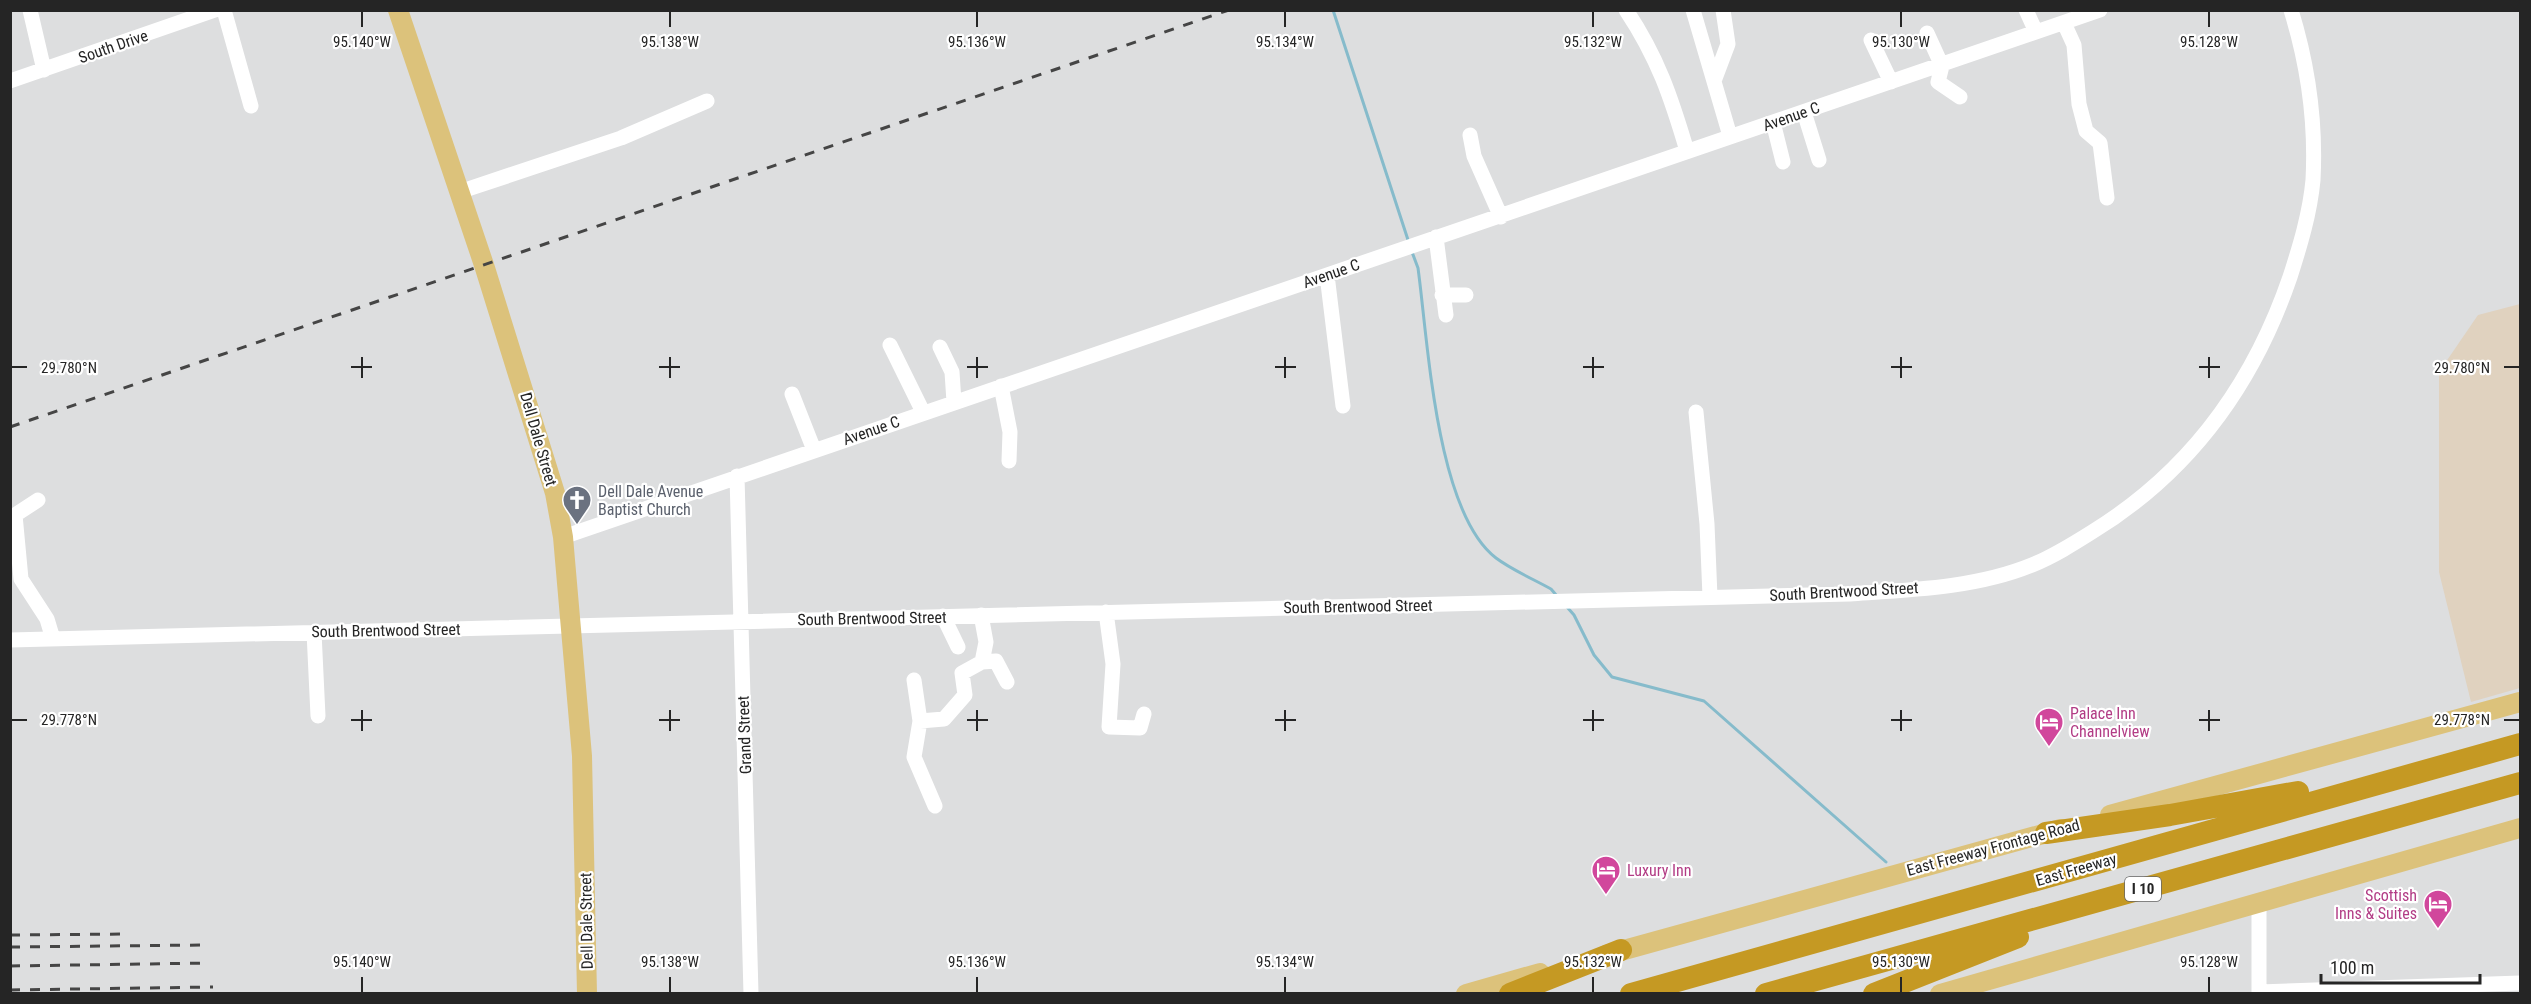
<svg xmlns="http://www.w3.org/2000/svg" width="2531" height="1004" font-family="'Roboto Condensed',sans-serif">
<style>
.commercial{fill:#e0d2bf}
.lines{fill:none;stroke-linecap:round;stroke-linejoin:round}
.stream{stroke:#86bbcb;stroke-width:3}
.minor{stroke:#fff;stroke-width:15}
.major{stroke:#dcc27b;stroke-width:20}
.highway{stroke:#c59923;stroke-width:22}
.rail{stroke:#454545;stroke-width:3;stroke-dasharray:10 10;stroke-linecap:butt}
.ticks{fill:none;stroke:#252525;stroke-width:2}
.labels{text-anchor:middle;stroke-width:4.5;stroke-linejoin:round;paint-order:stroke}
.shield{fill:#fff;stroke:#666;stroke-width:1.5}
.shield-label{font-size:15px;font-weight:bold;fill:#252525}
.street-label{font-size:16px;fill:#252525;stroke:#fff}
.worship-label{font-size:16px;fill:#5b616d;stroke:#fff;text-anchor:start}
.hotel-label{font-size:16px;fill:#b23c85;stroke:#fff;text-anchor:start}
.ticks-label{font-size:15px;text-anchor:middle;fill:#252525;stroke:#fff;stroke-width:4.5;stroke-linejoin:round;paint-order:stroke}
</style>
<rect width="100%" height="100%" fill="#dddedf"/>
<!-- commercial -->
<path class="commercial" d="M 2520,304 L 2520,688 L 2471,702 L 2439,572 L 2439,372 L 2478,315 Z"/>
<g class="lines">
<!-- stream -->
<path class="stream" d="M 1333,10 L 1409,243
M 1412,252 L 1418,268 C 1428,341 1436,512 1496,558 C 1512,570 1533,579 1551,589 L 1557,596
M 1567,607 L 1574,615 L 1594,655 L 1612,677 L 1704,701 L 1886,862"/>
<!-- minor -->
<path class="minor" d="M 30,10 L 44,70
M 224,10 L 251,106
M 1626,10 C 1658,58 1671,97 1687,151
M 1693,10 L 1730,136
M 2026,10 L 2036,32
M 2064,23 L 2074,45 L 2079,104 L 2086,131 L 2100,143 L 2107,198
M 1927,33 L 1942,66 L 1938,82 L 1960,97
M 1871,40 L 1891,82
M 10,81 L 215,10
M 1714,81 L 1728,44 L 1723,10
M 1804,112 L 1819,160
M 1773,122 L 1783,162
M 1470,135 L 1474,156 L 1501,217
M 459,192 L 621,138 L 707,101
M 1436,237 L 1446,315
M 1327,275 L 1343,406
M 1442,295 L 1466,295
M 890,345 L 923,412
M 940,347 L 952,372 L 954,402
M 1001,386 L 1010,432 L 1009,461
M 792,394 L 814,450
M 1696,412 L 1707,524 L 1710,597
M 737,476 L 751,994
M 38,500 L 15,515 L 21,579 L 47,619 L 53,639
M 563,537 L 2100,10
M 1106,612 L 1113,664 L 1109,727 L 1140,728 L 1144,714
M 981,615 L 986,642 L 982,662
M 943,616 L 958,647
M 314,632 L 318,716
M 10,640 L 1850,594 C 1910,590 1976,588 2032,565 C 2054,556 2073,544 2092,532 C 2190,472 2253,385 2290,277 C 2300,246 2310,213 2313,180 C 2316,123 2308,65 2291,10
M 914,680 L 920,721 L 914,757 L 935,806
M 920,721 L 944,719 L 965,695 L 962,673 L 982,662 L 996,661 L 1007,682
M 2259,992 L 2520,983
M 2259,994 L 2259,901"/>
<!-- major -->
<path class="major" d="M 398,10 L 484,265 L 555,493 L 563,537 L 582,756 L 587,994
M 2110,815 L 2520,702
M 1606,955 L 2061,829
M 1466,994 L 1540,973
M 1940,994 L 2520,828"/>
<!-- highway -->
<path class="highway" d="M 2046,833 L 2170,815 L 2298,792
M 1510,994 L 1621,950
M 1631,994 L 2520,744
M 1766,994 L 2520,783
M 1874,994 L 2018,937"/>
<!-- rail -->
<path class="rail" d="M 10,427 L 1229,10
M 10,935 L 126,934
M 10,947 L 204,945
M 10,966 L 209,963
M 10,990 L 213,987"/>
</g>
<!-- ticks -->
<path class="ticks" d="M 362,12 L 362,27M 670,12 L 670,27M 977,12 L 977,27M 1285,12 L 1285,27M 1593,12 L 1593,27M 1901,12 L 1901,27M 2209,12 L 2209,27M 362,357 L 362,378M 670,357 L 670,378M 977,357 L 977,378M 1285,357 L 1285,378M 1593,357 L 1593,378M 1901,357 L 1901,378M 2209,357 L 2209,378M 12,367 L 27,367M 351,367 L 372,367M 659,367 L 680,367M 967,367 L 988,367M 1275,367 L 1296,367M 1583,367 L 1604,367M 1891,367 L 1912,367M 2199,367 L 2220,367M 2504,367 L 2519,367M 362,710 L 362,731M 670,710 L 670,731M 977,710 L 977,731M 1285,710 L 1285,731M 1593,710 L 1593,731M 1901,710 L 1901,731M 2209,710 L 2209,731M 12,720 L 27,720M 351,720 L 372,720M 659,720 L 680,720M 967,720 L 988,720M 1275,720 L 1296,720M 1583,720 L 1604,720M 1891,720 L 1912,720M 2199,720 L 2220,720M 2504,720 L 2519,720M 362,977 L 362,992M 670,977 L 670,992M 977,977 L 977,992M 1285,977 L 1285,992M 1593,977 L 1593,992M 1901,977 L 1901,992M 2209,977 L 2209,992"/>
<!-- icons -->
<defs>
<g id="church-pin" transform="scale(1.5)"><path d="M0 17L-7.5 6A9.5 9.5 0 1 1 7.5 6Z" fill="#6b7280" stroke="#fff"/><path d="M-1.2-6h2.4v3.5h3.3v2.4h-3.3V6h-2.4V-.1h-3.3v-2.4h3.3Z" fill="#fff"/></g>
<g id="hotel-pin" transform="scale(1.5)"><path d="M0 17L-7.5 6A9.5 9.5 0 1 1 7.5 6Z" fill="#d1479c" stroke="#fff"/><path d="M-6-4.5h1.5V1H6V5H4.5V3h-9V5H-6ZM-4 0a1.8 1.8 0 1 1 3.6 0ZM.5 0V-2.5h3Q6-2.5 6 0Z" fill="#fff"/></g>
</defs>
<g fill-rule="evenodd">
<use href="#church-pin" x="577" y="500"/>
<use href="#hotel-pin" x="2049" y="722"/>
<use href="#hotel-pin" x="1606" y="870"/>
<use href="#hotel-pin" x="2438" y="904"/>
</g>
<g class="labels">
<!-- shield labels -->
<rect class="shield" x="2125" y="877" width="36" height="24" rx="4.5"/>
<g class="shield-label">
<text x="2143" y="894">I 10</text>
</g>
<!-- street labels -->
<g class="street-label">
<text transform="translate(113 46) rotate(-19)" y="6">South Drive</text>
<text transform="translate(1791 116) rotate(-19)" y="6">Avenue C</text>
<text transform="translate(1331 273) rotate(-19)" y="6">Avenue C</text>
<text transform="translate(871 430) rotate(-19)" y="6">Avenue C</text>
<text transform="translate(539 439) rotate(74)" y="6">Dell Dale Street</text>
<text transform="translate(1844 591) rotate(-3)" y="6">South Brentwood Street</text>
<text transform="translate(1358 606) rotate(-1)" y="6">South Brentwood Street</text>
<text transform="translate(872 618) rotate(-1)" y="6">South Brentwood Street</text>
<text transform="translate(386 630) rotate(-1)" y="6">South Brentwood Street</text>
<text transform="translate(744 735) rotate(-92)" y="6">Grand Street</text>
<text transform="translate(1993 847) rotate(-15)" y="6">East Freeway Frontage Road</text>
<text transform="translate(2076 869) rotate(-16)" y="6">East Freeway</text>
<text transform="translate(586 921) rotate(-91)" y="6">Dell Dale Street</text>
</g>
<!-- worship labels -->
<g class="worship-label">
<text x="598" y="497">Dell Dale Avenue<tspan x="598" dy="18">Baptist Church</tspan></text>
</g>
<!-- hotel labels -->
<g class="hotel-label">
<text x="2070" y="719">Palace Inn<tspan x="2070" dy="18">Channelview</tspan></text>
<text x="1627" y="876">Luxury Inn</text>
<text x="2417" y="901" text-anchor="end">Scottish<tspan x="2417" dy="18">Inns &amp; Suites</tspan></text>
</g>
</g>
<g class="ticks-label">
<text x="362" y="47">95.140°W</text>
<text x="670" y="47">95.138°W</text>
<text x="977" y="47">95.136°W</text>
<text x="1285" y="47">95.134°W</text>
<text x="1593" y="47">95.132°W</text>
<text x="1901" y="47">95.130°W</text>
<text x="2209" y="47">95.128°W</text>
<text x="69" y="373">29.780°N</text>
<text x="2462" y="373">29.780°N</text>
<text x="69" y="725">29.778°N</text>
<text x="2462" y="725">29.778°N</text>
<text x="362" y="967">95.140°W</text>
<text x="670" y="967">95.138°W</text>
<text x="977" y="967">95.136°W</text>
<text x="1285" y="967">95.134°W</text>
<text x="1593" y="967">95.132°W</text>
<text x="1901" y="967">95.130°W</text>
<text x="2209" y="967">95.128°W</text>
</g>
<!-- border -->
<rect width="2531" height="1004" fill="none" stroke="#252525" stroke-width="24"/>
<!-- scale -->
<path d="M2321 974v9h159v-9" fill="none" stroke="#252525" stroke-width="3"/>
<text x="2330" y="974" font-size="18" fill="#252525" stroke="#ffffff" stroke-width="4.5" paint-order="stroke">100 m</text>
</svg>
